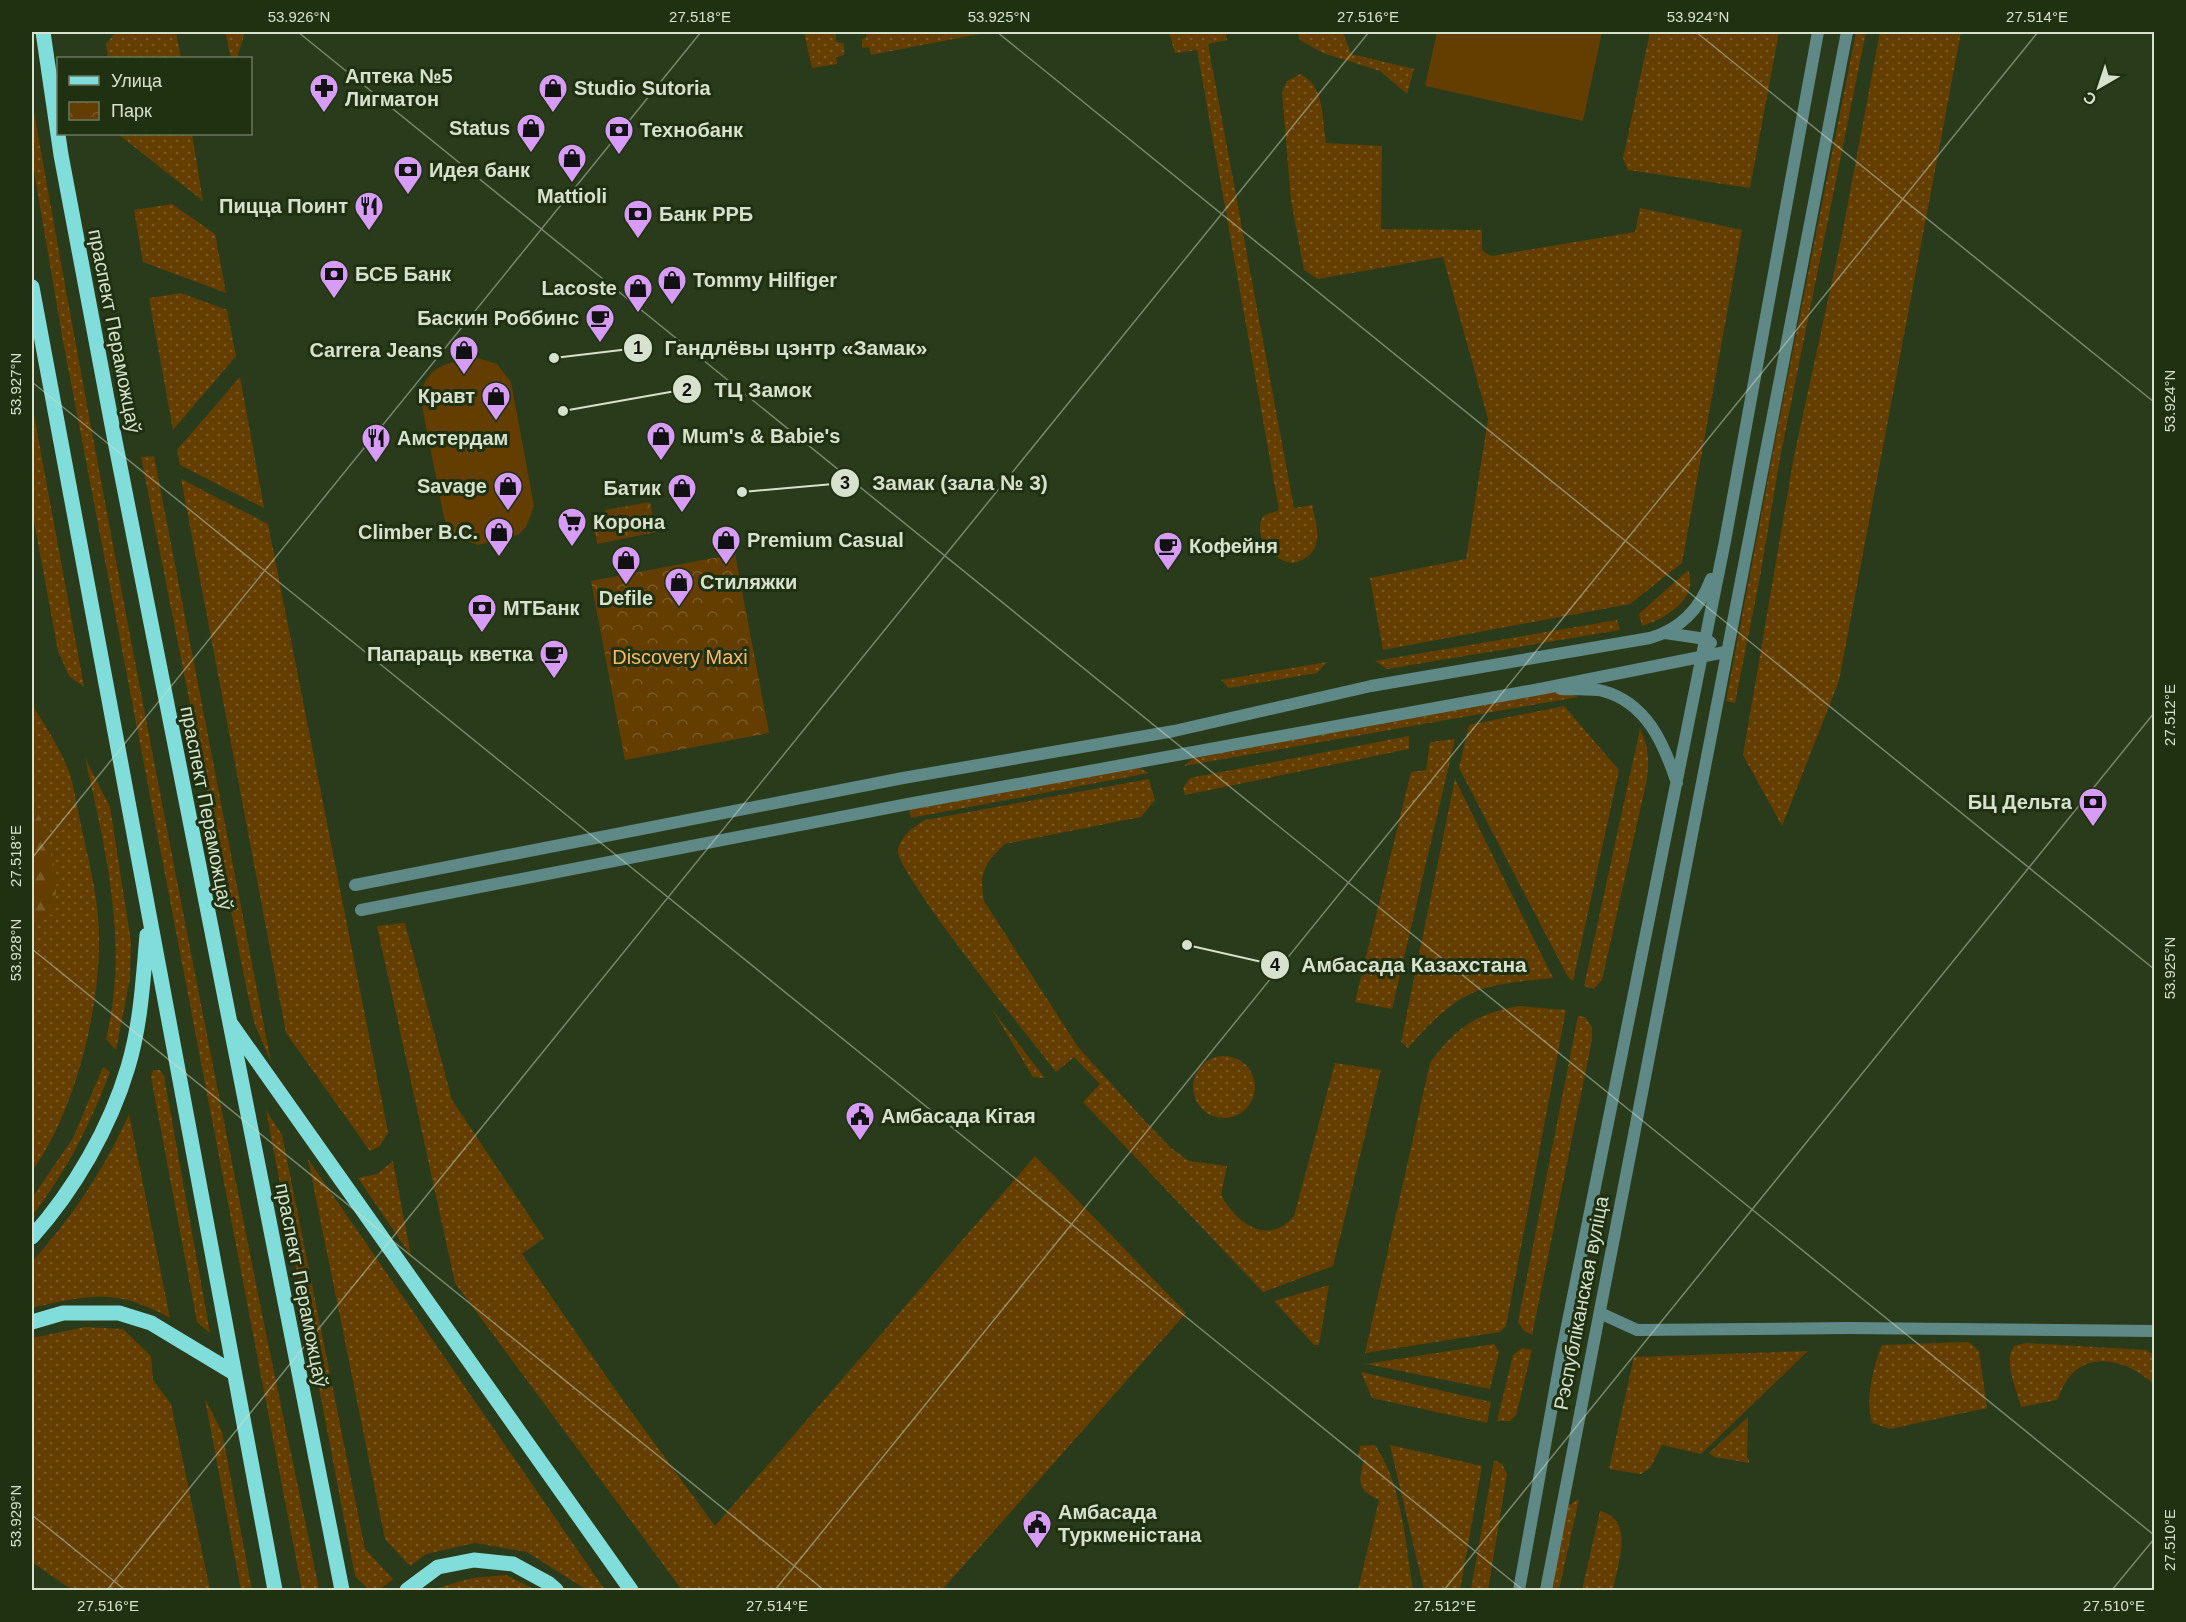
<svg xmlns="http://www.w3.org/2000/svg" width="2186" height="1622" font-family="Arial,sans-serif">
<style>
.grass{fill:url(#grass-dots)}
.forest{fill:url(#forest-firs)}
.park{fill:url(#park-crowns)}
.garden{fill:#633e00}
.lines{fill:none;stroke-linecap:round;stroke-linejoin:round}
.minor{stroke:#5f8987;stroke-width:12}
.primary{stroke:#80ddd9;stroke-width:15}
.ticks{fill:none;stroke:#d6e1ce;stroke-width:1.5;stroke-opacity:0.45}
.labels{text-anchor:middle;stroke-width:6;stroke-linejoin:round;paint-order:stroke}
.poi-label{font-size:20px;font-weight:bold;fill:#d6e1ce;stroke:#203112;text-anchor:start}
.street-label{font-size:20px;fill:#d6e1ce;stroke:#203112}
.park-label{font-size:20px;fill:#fdb95c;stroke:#203112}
.leader{fill:none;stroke:#d6e1ce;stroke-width:2}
.callout-dot{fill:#d6e1ce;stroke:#203112;stroke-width:2}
.mark-label{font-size:18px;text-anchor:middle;font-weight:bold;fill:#111}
.callout-label{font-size:21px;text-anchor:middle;font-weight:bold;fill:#d6e1ce;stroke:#203112;stroke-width:6;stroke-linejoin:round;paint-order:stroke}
.neatline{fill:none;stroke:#d6e1ce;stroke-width:2}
.ticks-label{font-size:15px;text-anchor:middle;fill:#d6e1ce}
</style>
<defs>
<pattern id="grass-dots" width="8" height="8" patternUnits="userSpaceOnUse" patternTransform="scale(1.5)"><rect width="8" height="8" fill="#633e00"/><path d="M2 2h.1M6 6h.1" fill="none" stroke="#795a24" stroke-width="1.8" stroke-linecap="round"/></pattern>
<pattern id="forest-firs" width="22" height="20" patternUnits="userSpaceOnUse" patternTransform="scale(1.5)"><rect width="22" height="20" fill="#633e00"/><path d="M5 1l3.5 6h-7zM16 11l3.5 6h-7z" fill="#795a24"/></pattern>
<pattern id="park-crowns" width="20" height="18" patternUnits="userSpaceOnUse" patternTransform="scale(1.5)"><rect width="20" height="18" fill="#633e00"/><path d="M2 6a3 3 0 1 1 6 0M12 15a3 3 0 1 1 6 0" fill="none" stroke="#795a24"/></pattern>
</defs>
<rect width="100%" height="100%" fill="#2a3b1c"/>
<!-- grass -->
<path class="grass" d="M 116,32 L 176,32 L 181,58 L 108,58 L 106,44 Z
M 225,32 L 245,32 L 237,58 L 231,58 Z
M 804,32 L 836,32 L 836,42 L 844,43 L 844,55 L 836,57 L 837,64 L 812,68 Z
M 867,32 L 989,32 L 871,55 L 869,47 L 862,48 L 862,39 L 866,37 Z
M 1169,32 L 1225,32 L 1227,40 L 1208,44 L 1294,508 L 1312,505 C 1318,530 1325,554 1294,563 C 1273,562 1252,537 1263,516 L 1279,510 L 1197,50 L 1175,53 Z
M 1297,32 L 1343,32 L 1351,54 L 1414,69 L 1407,94 L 1380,71 L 1323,53 L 1300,40 Z
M 1650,32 L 1779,32 L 1750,188 L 1628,170 L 1623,158 Z
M 1856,32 L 1866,32 L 1780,458 L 1760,577 L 1735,703 L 1726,701 L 1777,431 Z
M 1880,32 L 1961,32 L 1839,681 L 1782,826 L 1743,755 L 1794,456 L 1841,240 Z
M 1300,74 C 1325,85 1322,119 1326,143 L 1382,146 L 1381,229 L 1482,230 L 1482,250 L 1491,256 L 1635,232 L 1640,208 L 1742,230 L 1682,563 L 1630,604 L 1383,650 L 1370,578 L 1466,559 L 1488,419 L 1443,257 L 1318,279 L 1304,270 L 1291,201 L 1282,92 L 1287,81 Z
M 32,101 C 101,491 176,880 253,1269 C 274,1376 298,1483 319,1590 L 302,1590 L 63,341 L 32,159 Z
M 118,134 L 192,134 L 203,201 Z
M 172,204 L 215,234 L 226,293 L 143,262 L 134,210 Z
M 181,293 L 227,310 L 236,356 L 173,430 L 149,298 Z
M 240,377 L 264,508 L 180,465 L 177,450 Z
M 32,404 L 84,687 L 69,676 L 58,651 L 32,511 Z
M 154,456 L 271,1062 L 255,1025 L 248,996 L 141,457 Z
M 181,479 L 268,524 L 388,1132 L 380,1146 L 370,1151 L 286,1033 Z
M 1688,570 C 1700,599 1664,619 1642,626 L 1639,614 Z
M 1617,620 L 1620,630 L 1387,669 L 1375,661 Z
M 1327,662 L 1317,673 L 1229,688 L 1221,680 Z
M 1558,690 L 1578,697 L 1184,766 L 1196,756 Z
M 32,704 C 45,726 60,747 69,772 C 75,789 77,808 81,825 C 89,862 99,900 99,938 C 100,1010 75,1112 32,1171 Z
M 1564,706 L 1619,770 L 1573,981 L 1568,977 L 1459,768 L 1469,725 Z
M 1640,729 C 1649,747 1649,760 1647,779 L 1602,980 L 1594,989 L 1584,986 Z
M 1409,736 L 1409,749 L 1185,795 L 1183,788 L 1190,778 Z
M 1455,739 L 1392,1009 L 1355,1002 L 1411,772 L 1426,770 L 1430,742 Z
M 85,758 L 110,807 L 131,942 L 130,978 L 116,1050 L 106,1039 C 129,944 106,851 85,758 Z
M 1124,767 L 1139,768 L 1149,773 L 911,818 L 909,809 Z
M 1149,779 L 1155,800 L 1141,817 L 1005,844 C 984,863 979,874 984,901 L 1078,1047 L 1144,1120 L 1171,1148 L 1189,1161 L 1227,1166 L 1221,1195 C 1237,1223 1267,1247 1294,1216 L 1335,1063 L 1381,1070 L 1333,1266 L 1263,1292 L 1083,1102 L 1100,1084 L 1074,1057 L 1056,1072 C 1034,1043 895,872 898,850 C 900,837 914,826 925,820 Z
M 1455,779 L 1553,978 C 1476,985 1460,989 1408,1048 L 1401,1042 Z
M 405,923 L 452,1100 L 544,1238 L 522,1254 L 617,1392 L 715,1526 L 1035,1156 L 1186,1313 L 942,1590 L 682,1590 L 455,1283 L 377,926 Z
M 1519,1006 L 1566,1010 L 1506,1326 L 1500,1332 L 1365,1353 L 1430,1063 C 1456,1027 1476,1014 1519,1006 Z
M 991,1008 L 1045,1078 L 1033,1077 Z
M 1578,1016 L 1585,1017 L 1592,1027 L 1592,1040 L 1532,1335 L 1524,1331 L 1518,1322 Z
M1193 1087a31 31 0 1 1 62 0a31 31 0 1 1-62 0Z
M 103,1067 L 110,1072 C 90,1125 66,1172 32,1216 L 32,1198 L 73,1138 Z
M 153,1070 L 160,1070 L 164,1076 L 210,1333 L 197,1322 L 151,1077 Z
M 266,1110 L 282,1135 L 365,1549 L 393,1579 L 379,1590 L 369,1590 L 355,1576 Z
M 129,1114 L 170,1318 C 115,1288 90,1295 32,1308 L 32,1262 C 73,1216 104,1170 129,1114 Z
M 308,1159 L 605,1590 L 587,1590 L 527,1552 L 475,1543 L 426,1554 L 410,1566 L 385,1539 Z
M 393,1161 L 411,1256 L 358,1178 L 377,1174 Z
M 1329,1285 L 1319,1345 L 1314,1345 L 1274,1301 Z
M 85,1327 L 123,1329 L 151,1356 L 153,1380 L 171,1404 L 210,1590 L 72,1590 L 32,1562 L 32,1338 Z
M 1969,1342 L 1979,1351 L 1987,1408 L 1890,1429 L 1872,1423 C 1865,1399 1873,1368 1882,1345 Z
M 2026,1343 L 2146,1350 L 2154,1355 L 2154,1385 C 2136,1366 2098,1350 2074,1372 C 2066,1379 2061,1391 2057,1400 L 2021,1407 C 2017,1390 2003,1362 2014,1346 Z
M 1494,1344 L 1499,1352 L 1490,1389 L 1366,1364 Z
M 1522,1348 L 1532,1350 L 1516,1415 L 1510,1421 L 1497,1421 L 1513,1355 Z
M 1808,1351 L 1701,1454 L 1662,1445 L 1650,1468 L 1641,1474 L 1609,1469 L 1634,1357 Z
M 1361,1372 L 1491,1402 L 1487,1423 L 1372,1398 Z
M 205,1399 L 222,1432 L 252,1590 L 241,1590 Z
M 1748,1417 L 1747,1457 L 1750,1463 L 1714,1457 L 1709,1453 Z
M 1375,1445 C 1403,1486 1405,1543 1413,1590 L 1358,1590 L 1379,1500 C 1356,1489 1359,1482 1364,1459 L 1358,1457 L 1360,1446 Z
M 1390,1445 L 1482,1466 L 1460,1590 L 1424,1590 Z
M 1494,1460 L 1502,1464 L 1507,1474 L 1488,1590 L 1471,1590 Z
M 1579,1499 L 1559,1590 L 1542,1590 L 1566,1507 Z
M 1600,1511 C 1636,1520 1617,1565 1613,1590 L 1582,1590 Z
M 506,1575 L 536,1590 L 434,1589 L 472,1578 Z"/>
<!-- forest -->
<path class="forest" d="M 32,805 L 41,819 L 57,876 L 54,914 L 32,917 Z"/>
<!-- park -->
<path class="park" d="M 650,502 L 656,532 L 597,544 L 594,525 L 607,522 L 605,510 Z
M 735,554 L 769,733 L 625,760 L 591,581 Z"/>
<!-- garden -->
<path class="garden" d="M 1437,32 L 1602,32 L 1583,121 L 1425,86 Z
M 475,357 L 497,364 L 511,382 L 534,506 L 526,527 L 518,535 L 478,545 L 457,537 L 449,529 L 444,518 L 420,396 C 427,365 448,363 475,357 Z"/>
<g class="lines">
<!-- minor -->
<path class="minor" d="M 1665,633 L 1706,639 L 1711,643
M 1561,689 C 1574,690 1591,688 1603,691 C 1647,703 1664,744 1677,783
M 355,885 L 903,778 L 1174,731 L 1371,686 L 1650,638 C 1681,629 1700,609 1711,579
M 361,910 L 908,804 L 1545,688 L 1725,652
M 1600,1313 L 1637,1330 L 1848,1328 L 2154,1331
M 1519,1590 L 1562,1351 L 1725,541 L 1818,32
M 1546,1590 C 1643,1070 1745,551 1847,32"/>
<!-- primary -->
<path class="primary" d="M 43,32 L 61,155 L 115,441 L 342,1590
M 32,287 L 275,1590
M 231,1024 L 631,1590
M 32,1237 C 74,1190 110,1128 128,1067 C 141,1024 143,979 147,935
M 32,1322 L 63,1313 L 119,1313 L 151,1323 L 234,1373
M 407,1590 L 438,1567 L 474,1560 L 513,1564 L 548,1583 L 556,1590"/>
</g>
<!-- ticks -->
<path class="ticks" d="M 298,32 L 2154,1535M 997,32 L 2154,969M 1696,32 L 2154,402M 32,382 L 1523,1590M 32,858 L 701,32M 32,949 L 824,1590M 32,1515 L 125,1590M 107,1590 L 1369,32M 775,1590 L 2038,32M 1444,1590 L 2154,713M 2112,1590 L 2154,1539"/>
<!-- icons -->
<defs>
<g id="pharmacy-pin" transform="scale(1.5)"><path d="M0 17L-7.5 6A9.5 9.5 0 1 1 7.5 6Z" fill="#d79bf9" stroke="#203112"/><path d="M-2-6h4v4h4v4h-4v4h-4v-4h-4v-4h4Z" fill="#111"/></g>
<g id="shop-pin" transform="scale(1.5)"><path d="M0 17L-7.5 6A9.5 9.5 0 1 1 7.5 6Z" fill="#d79bf9" stroke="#203112"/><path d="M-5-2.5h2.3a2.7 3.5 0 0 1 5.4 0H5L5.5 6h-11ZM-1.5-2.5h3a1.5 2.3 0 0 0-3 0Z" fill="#111"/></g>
<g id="bank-pin" transform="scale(1.5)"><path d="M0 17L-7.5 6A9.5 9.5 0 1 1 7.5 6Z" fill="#d79bf9" stroke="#203112"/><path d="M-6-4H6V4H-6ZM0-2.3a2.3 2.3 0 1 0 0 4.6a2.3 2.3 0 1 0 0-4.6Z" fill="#111"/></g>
<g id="restaurant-pin" transform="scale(1.5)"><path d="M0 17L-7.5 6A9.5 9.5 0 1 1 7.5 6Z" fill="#d79bf9" stroke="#203112"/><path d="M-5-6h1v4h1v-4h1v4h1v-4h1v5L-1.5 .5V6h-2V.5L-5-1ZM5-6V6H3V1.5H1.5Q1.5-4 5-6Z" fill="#111"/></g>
<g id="cafe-pin" transform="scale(1.5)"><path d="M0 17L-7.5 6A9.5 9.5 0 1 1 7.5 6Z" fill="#d79bf9" stroke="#203112"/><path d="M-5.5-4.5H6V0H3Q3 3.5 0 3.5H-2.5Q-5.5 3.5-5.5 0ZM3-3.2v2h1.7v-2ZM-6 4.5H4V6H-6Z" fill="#111"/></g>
<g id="supermarket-pin" transform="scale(1.5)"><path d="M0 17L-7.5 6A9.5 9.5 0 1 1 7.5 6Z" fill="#d79bf9" stroke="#203112"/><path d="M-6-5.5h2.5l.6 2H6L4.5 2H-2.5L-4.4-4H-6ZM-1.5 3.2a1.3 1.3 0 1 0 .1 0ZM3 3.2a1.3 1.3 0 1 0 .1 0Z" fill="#111"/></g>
<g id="civic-pin" transform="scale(1.5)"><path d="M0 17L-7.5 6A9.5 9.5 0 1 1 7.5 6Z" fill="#d79bf9" stroke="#203112"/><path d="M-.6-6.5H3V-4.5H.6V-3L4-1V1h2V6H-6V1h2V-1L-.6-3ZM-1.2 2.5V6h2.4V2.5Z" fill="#111"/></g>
</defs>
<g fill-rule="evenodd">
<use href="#pharmacy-pin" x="324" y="88"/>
<use href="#shop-pin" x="553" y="88"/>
<use href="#shop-pin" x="531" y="128"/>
<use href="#bank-pin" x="619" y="130"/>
<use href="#shop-pin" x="572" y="158"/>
<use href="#bank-pin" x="408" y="170"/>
<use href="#restaurant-pin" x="369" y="206"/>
<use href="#bank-pin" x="638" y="214"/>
<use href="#bank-pin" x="334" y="274"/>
<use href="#shop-pin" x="672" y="280"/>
<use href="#shop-pin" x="638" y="288"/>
<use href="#cafe-pin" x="600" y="318"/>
<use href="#shop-pin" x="464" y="350"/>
<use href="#shop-pin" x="496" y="396"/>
<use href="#shop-pin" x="661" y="436"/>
<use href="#restaurant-pin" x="376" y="438"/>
<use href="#shop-pin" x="508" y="486"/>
<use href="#shop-pin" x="682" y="488"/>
<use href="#supermarket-pin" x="572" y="522"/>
<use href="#shop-pin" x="499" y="532"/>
<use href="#shop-pin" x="726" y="540"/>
<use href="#cafe-pin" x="1168" y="546"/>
<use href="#shop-pin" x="626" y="560"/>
<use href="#shop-pin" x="679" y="582"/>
<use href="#bank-pin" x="482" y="608"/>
<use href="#cafe-pin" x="554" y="654"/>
<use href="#bank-pin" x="2093" y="802"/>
<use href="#civic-pin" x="860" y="1116"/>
<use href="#civic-pin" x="1037" y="1524"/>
</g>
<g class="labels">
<!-- poi labels -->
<g class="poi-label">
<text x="345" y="83">Аптека №5<tspan x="345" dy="23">Лигматон</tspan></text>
<text x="574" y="95">Studio Sutoria</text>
<text x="510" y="135" text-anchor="end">Status</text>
<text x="640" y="137">Технобанк</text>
<text x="429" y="177">Идея банк</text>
<text x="572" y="203" text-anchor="middle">Mattioli</text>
<text x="348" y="213" text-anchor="end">Пицца Поинт</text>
<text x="659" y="221">Банк РРБ</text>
<text x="355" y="281">БСБ Банк</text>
<text x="693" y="287">Tommy Hilfiger</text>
<text x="617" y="295" text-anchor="end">Lacoste</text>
<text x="579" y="325" text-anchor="end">Баскин Роббинс</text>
<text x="443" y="357" text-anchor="end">Carrera Jeans</text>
<text x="475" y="403" text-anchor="end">Кравт</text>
<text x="682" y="443">Mum's &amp; Babie's</text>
<text x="397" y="445">Амстердам</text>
<text x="487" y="493" text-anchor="end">Savage</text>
<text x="661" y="495" text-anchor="end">Батик</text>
<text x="593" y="529">Корона</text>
<text x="478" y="539" text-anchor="end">Climber B.C.</text>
<text x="747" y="547">Premium Casual</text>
<text x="1189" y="553">Кофейня</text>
<text x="700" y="589">Стиляжки</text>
<text x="626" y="605" text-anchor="middle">Defile</text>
<text x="503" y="615">МТБанк</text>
<text x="533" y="661" text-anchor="end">Папараць кветка</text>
<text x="2072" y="809" text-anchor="end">БЦ Дельта</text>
<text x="881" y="1123">Амбасада Кітая</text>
<text x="1058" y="1519">Амбасада<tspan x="1058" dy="23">Туркменістана</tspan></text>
</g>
<!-- street labels -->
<g class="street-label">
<text transform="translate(115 331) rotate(79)" y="7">праспект Пераможцаў</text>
<text transform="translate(207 808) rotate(79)" y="7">праспект Пераможцаў</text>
<text transform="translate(302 1285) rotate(79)" y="7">праспект Пераможцаў</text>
<text transform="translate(1581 1303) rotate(-79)" y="7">Рэспубліканская вуліца</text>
</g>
<!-- park labels -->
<g class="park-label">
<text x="680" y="664">Discovery Maxi</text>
</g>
</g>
<!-- callouts -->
<path class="leader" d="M554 358L638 348M563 411L687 389M742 492L845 483M1187 945L1275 965"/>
<g class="callout-dot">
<circle cx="554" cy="358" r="6"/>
<circle cx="563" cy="411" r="6"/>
<circle cx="742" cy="492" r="6"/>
<circle cx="1187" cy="945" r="6"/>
<circle cx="638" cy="348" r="15"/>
<circle cx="687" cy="389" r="15"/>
<circle cx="845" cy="483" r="15"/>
<circle cx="1275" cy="965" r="15"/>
</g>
<g class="mark-label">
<text x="638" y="354">1</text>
<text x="687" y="396">2</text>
<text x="845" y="489">3</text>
<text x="1275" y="971">4</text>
</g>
<g class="callout-label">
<text x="796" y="355">Гандлёвы цэнтр «Замак»</text>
<text x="763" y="397">ТЦ Замок</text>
<text x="960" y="490">Замак (зала № 3)</text>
<text x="1414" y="972">Амбасада Казахстана</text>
</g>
<!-- border -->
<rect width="2186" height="1622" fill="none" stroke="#203112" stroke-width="66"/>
<!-- legend -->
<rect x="57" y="57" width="195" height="78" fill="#203112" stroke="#69775d" stroke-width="1.5"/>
<rect x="69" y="76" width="30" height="9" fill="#80ddd9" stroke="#69775d" stroke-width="1.5"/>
<text x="111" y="87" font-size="18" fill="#d6e1ce">Улица</text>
<rect x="69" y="102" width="30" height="18" fill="url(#park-crowns)" stroke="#69775d" stroke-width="1.5"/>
<text x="111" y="117" font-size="18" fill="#d6e1ce">Парк</text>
<!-- north arrow -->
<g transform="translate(2099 87) rotate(219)" stroke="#203112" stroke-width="4.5" paint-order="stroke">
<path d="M0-4.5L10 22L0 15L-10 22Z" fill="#d6e1ce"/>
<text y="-9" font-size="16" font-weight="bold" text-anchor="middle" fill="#d6e1ce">С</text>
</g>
<rect x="33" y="33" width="2120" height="1556" class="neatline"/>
<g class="ticks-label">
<text x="299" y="22">53.926°N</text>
<text x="700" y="22">27.518°E</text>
<text x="999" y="22">53.925°N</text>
<text x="1368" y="22">27.516°E</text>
<text x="1698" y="22">53.924°N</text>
<text x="2037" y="22">27.514°E</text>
<text transform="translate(16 384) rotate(-90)" y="5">53.927°N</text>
<text transform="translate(2170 401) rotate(-90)" y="5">53.924°N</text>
<text transform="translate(2170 715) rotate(-90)" y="5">27.512°E</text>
<text transform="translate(16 856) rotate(-90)" y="5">27.518°E</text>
<text transform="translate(16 950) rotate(-90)" y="5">53.928°N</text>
<text transform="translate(2170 968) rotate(-90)" y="5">53.925°N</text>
<text transform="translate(16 1516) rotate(-90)" y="5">53.929°N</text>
<text transform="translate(2170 1540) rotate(-90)" y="5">27.510°E</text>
<text x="108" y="1611">27.516°E</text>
<text x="777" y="1611">27.514°E</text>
<text x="1445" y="1611">27.512°E</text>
<text x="2114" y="1611">27.510°E</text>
</g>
</svg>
